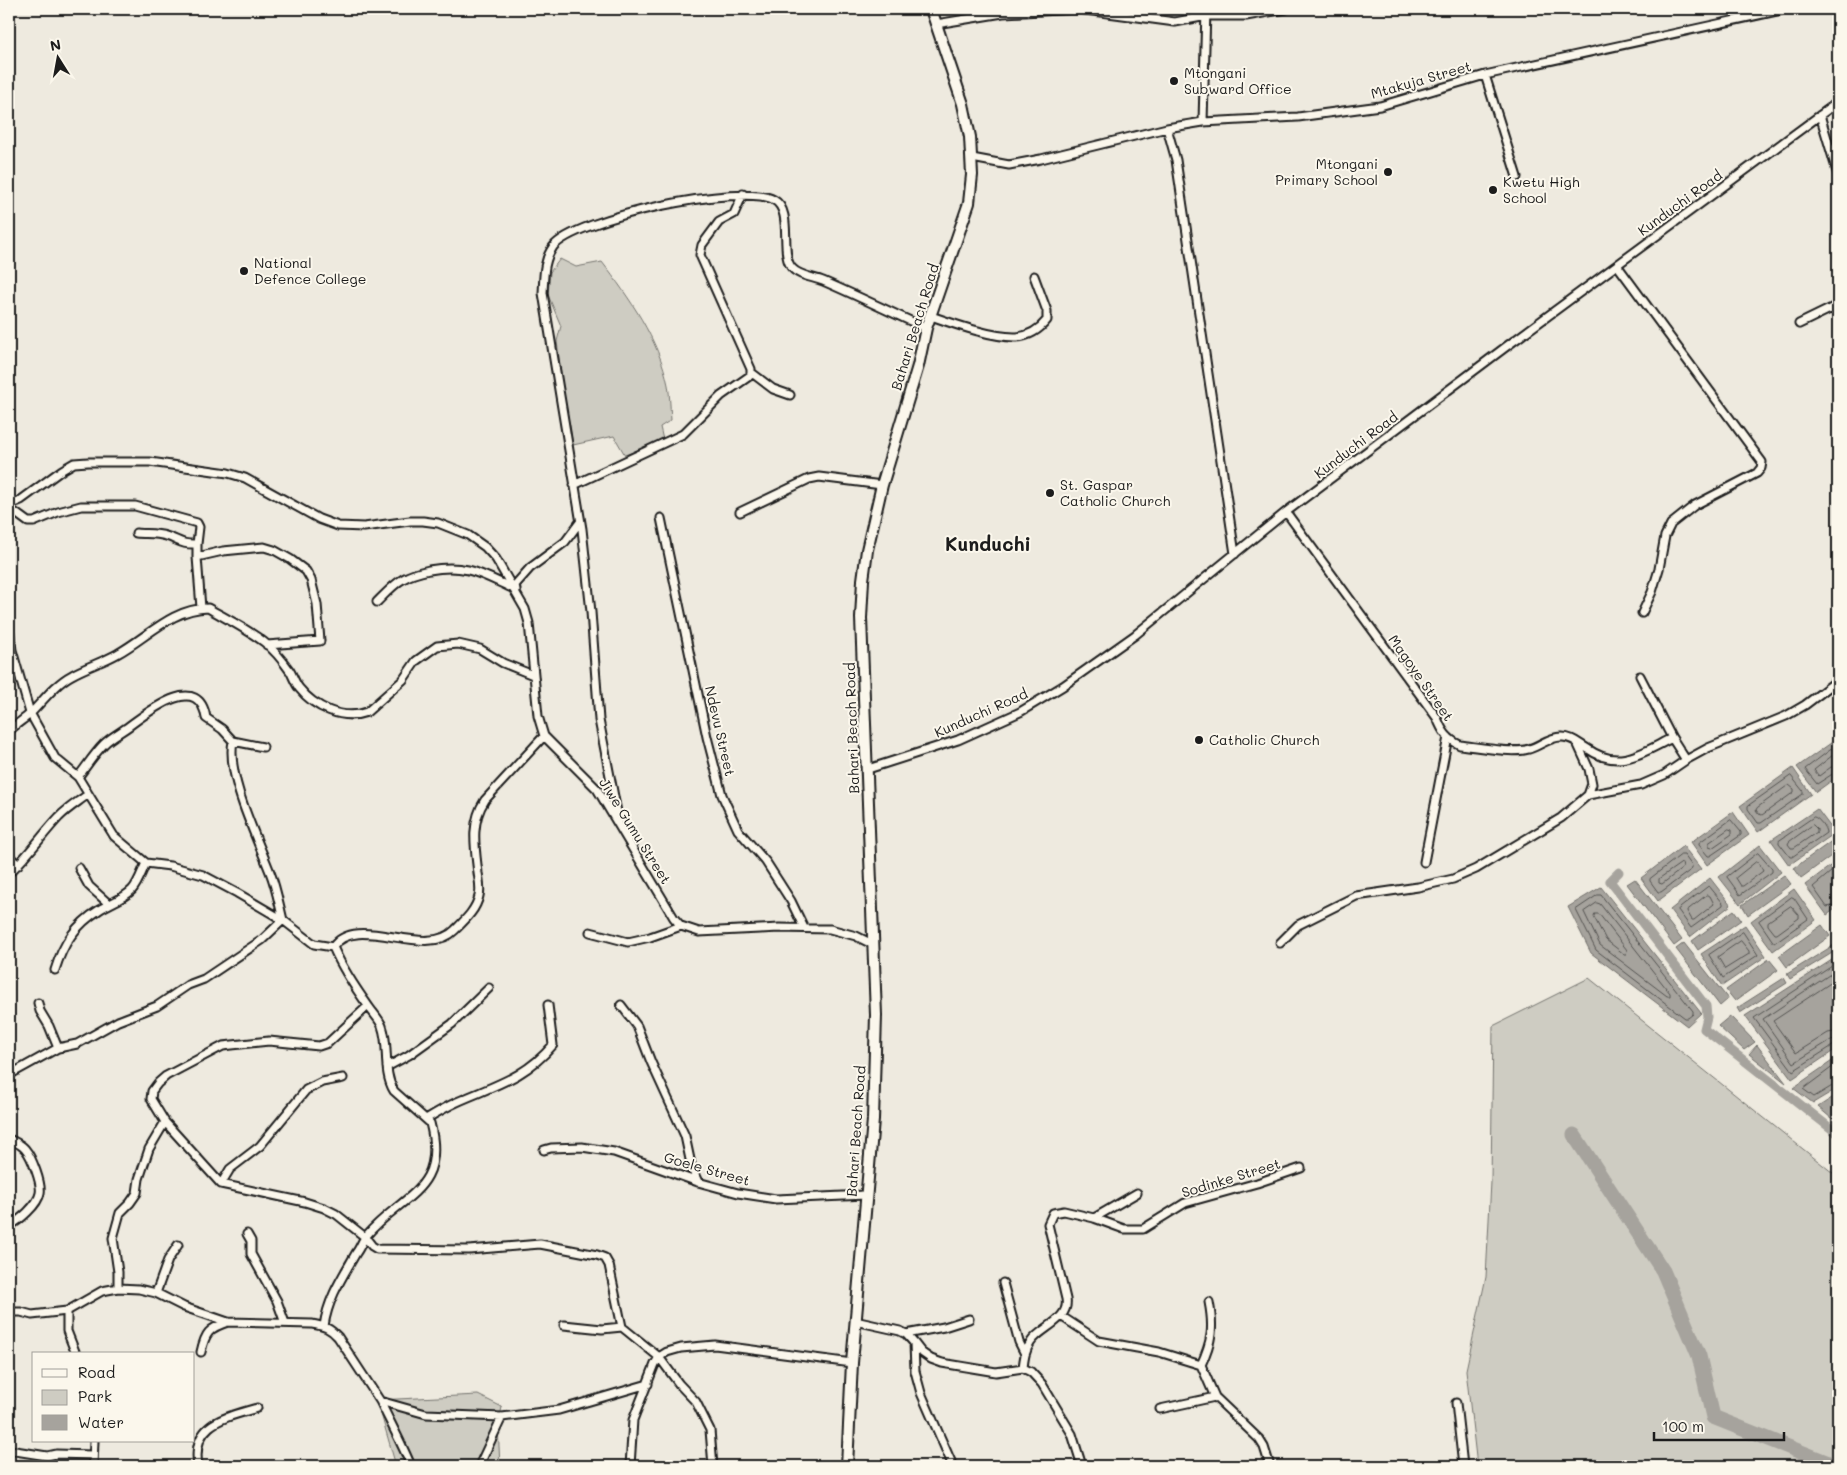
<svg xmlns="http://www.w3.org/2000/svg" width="1847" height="1475" font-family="Mali,sans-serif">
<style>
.green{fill:#ceccc2;stroke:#75746f}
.water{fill:#a6a39d;stroke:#6f6d69}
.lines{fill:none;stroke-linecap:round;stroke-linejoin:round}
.shore{stroke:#535250;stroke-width:1}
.canal{stroke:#a6a39d;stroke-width:9}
.river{stroke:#a6a39d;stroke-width:15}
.street-casing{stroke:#1c1c1c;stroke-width:11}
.secondary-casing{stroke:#1c1c1c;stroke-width:14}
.street{stroke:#fbf7ec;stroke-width:7}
.secondary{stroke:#fbf7ec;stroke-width:10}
.poi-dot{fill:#1c1c1c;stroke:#fbf7ec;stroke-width:2}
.labels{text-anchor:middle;stroke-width:4;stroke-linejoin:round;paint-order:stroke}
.poi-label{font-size:14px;fill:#1c1c1c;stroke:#fbf7ec;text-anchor:start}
.street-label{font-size:14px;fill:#1c1c1c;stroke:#fbf7ec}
.district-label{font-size:19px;font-weight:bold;fill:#1c1c1c;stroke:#fbf7ec}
</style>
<rect width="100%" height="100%" fill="#eeeadf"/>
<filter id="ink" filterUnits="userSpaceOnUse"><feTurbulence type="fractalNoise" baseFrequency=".02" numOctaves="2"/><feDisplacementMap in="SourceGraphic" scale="10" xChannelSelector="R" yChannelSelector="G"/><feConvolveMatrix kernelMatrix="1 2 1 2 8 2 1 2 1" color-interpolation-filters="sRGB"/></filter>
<g filter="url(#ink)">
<!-- green -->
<path class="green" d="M 560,259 L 576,267 L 602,262 C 629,297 659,340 668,385 C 670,396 670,408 671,420 L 660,427 L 663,440 L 625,455 L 614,436 L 573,445 L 562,382 L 557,341 L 561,326 L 548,295 L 550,272 Z
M 1589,978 L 1838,1177 L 1838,1466 L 1477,1466 L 1466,1370 L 1486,1277 L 1491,1182 L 1493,1026 Z
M 478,1395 L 502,1407 L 498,1426 L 500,1466 L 396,1466 L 377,1400 Z"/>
<!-- water -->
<path class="water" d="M 1838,738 L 1838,776 L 1816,792 L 1797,767 Z
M 1793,768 L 1811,794 L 1758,832 L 1740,806 Z
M 1817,809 L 1835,833 L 1789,865 L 1771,840 Z
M 1733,812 L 1749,835 L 1707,865 L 1691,842 Z
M 1836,838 L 1838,841 L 1838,851 L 1801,878 L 1794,868 Z
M 1760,845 L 1781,872 L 1740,904 L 1719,877 Z
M 1683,846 L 1701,869 L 1658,901 L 1641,878 Z
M 1838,860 L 1838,907 L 1827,915 L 1805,885 Z
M 1784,875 L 1791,884 L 1748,915 L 1742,905 Z
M 1710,878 L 1731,905 L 1690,937 L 1670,910 Z
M 1635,879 L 1682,940 L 1674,946 L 1627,884 Z
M 1601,887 L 1701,1013 L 1687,1026 L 1591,953 L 1568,907 Z
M 1794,889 L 1816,920 L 1773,951 L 1751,921 Z
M 1734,910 L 1741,920 L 1698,950 L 1692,941 Z
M 1745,925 L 1766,956 L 1722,986 L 1701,954 Z
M 1822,925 L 1830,936 L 1787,967 L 1779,956 Z
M 1684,943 L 1728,999 L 1720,1006 L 1676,949 Z
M 1834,945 L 1837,950 L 1790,979 L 1787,974 Z
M 1838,956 L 1838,1048 L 1792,1079 L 1745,1016 Z
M 1769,959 L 1778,970 L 1735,1001 L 1726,990 Z
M 1784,978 L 1787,983 L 1740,1013 L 1737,1008 Z
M 1730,1016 L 1755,1042 L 1744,1050 L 1718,1026 Z
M 1757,1045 L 1786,1083 L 1749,1054 Z
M 1838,1057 L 1838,1088 L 1813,1103 L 1793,1088 Z
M 1838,1094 L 1838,1124 L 1818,1107 Z"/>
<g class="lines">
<!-- shore -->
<path class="shore" d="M 1838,744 L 1805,769 L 1817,784 L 1834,773 L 1838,772
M 1838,751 L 1814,770 L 1819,776 L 1831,767 L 1838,766
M 1791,776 L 1803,791 L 1803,794 L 1761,823 L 1758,823 L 1748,809 L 1748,806 Z
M 1789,785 L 1794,789 L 1794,792 L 1762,815 L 1759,814 L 1756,810 L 1757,808 Z
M 1814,817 C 1819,818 1826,828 1826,833 L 1792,857 L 1790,857 L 1779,843 L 1779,841 Z
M 1731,820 L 1741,832 L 1741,835 L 1710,856 L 1708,856 L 1699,845 L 1699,843 Z
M 1813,825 L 1817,829 L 1817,832 L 1794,848 L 1791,848 L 1788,844 L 1789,842 Z
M 1729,829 L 1732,830 L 1732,834 L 1712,848 L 1709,847 L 1709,843 Z
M 1758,853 L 1772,869 L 1772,872 L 1740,895 L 1727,877 Z
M 1681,855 L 1684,855 L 1692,866 L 1692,869 L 1661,892 L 1658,892 L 1650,881 L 1650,879 Z
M 1756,862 L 1759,863 L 1763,871 L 1743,886 L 1741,886 L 1736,878 Z
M 1682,863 L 1683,868 L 1662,884 L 1659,883 L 1659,879 Z
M 1838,866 L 1813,887 L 1827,907 L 1838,904
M 1709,886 L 1723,903 L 1723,905 L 1691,928 L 1678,910 Z
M 1598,895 L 1601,895 L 1693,1011 L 1693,1014 L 1688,1018 L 1685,1018 L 1596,950 L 1576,910 Z
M 1707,895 L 1710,896 L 1714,904 L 1694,920 L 1692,920 L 1687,911 Z
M 1792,897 L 1794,898 L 1808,919 L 1774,943 L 1759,921 Z
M 1597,903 L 1600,904 L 1670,993 L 1670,996 L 1667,996 L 1600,945 L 1584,912 Z
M 1791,906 L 1799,915 L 1799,918 L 1777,934 L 1775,934 L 1768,925 L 1768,922 Z
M 1595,914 L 1599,914 L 1627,950 L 1626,954 L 1624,954 L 1606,940 L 1594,917 Z
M 1743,932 L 1758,955 L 1723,978 L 1709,955 Z
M 1741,941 L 1749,951 L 1749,954 L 1725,969 L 1718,957 Z
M 1838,962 L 1754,1018 L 1793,1071 L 1834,1045 L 1838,1045
M 1838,969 L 1763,1019 L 1794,1063 L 1831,1040 L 1838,1038
M 1838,978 L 1773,1021 L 1796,1053 L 1828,1033 L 1838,1031
M 1838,1063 L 1803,1089 L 1814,1097 L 1834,1085 L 1838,1084"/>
<!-- canal -->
<path class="canal" d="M 1619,872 L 1610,881 L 1706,1006 L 1707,1017 L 1704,1029 L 1838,1134"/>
<!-- river -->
<path class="river" d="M 1574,1135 L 1663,1271 L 1699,1356 L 1713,1417 L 1836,1466"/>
<!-- street casing -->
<g class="street-casing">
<path id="street" d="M 936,24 L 1003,13 L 1078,9 L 1175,22 L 1207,16 L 1246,16 L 1286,9
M 1485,75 L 1517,177
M 1820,115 L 1838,175
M 1203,122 L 1206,9
M 1167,128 L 1176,160 L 1235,554
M 972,158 L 1009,165 L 1041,159 L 1167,128 L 1203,122 L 1298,117 L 1380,106 L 1485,75 L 1786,9
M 1617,265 L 1762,462 L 1761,468 L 1757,473 L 1695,505 L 1671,524 L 1665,536 L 1659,569 L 1652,592 L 1642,613
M 1833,307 L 1838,316
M 931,316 C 954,324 993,338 1017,337 C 1030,336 1039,330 1047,320 L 1047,311 L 1034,276
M 1799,324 L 1838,305
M 752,373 L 773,389 L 790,395
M 574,485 L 683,434 L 721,396 L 751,375 L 751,369 L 700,255 L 702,245 L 719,222 L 734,214 L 743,194
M 9,505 L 21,500 L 62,470 L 74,463 L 88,462 L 150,462 L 228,473 L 245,478 L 319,519 L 338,526 L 364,527 L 410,521 L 423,521 L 438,523 L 468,535 L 485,547 L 496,559 L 525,609 L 529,623 L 538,716 L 544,736 L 597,789 L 674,918 L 681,926 L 699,932 L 779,928 L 830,929 L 856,936 L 874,945
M 9,508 L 28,522 L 34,522 L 58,512 L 81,506 L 135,506 L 197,523 L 199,527 L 197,544
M 740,512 L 809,479 L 819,477 L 882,485
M 1286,512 L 1437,718 C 1442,731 1447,739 1460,745 C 1478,747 1513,754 1529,749 C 1540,746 1549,737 1561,737 C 1571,736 1579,744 1588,749 C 1619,771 1643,752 1672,738
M 661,518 L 707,737 L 722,795 L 738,830 L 766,862 L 791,901 L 804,928
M 136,533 C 145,534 157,533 166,536 C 179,540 181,545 197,544 L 197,557 L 201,608
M 197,557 L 223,551 L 264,547 L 274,550 L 290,559 L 306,571 L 311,580 L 317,604 L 320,641 L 267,645
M 516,590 L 515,585 L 530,568 L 565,542 L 580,522
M 377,602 C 385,594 394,584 403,579 C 411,574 420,572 429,570 C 466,563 481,574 514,589
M 9,627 L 12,650 L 30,713 L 55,758 L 78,777 L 114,836 L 146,863 L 170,866 L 203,875 L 237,893 L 283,920 L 314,944 L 333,947 C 342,968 356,989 369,1007 C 373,1013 380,1020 382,1026 C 390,1047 382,1071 394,1091 L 430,1123 C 448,1191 400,1195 366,1236 C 362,1241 360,1248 356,1253 C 343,1276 328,1298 324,1326
M 1640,676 L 1672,738 L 1686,760
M 9,731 C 15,725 23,720 30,714 C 43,701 55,684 72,675 C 86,667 103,662 117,654 C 148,637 171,609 208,608 C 227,619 247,629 264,642 C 273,649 283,661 290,671 C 293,676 295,683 299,688 C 314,707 342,721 367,712 L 403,680 L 416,661 L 437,646 L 458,644 L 480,649 L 503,663 L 533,675
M 868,769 L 958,740 L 1020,712 L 1063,686 L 1135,635 L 1286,512 L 1507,346 L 1838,102
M 78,777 C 86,767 94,754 104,744 C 111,737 121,732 129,726 C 148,712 199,671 206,718 L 222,729 L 233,741 L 263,747
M 1588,795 L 1641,785 L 1664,775 L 1686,760 L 1708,748 L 1786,716 L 1805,705 L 1838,680
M 619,822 L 599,720 L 591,612 L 582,529 L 543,293 C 544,277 543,261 553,247 C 575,218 743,182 774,200 C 794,211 779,254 792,268 C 799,276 813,277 823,281 C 858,296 892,313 926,328
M 9,856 L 18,865
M 1424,862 L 1448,737
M 79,868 L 89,886 L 109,904
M 9,873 C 28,856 42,835 59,817 C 68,808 78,802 87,795
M 590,932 L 628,942 L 650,937 L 681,926
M 1280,943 L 1298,925 L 1356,896 L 1418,887 L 1453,879 L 1476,869 L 1561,818 L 1588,795 L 1592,784 L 1589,769 L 1578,745
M 333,947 C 356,912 426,960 455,930 C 465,920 476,910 479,896 C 481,889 479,880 478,873 C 475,847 470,823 485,800 L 544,736
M 55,970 C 63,944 75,925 99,910 C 110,903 123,899 132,890 C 138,884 142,871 146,863
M 621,1005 L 637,1026 L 651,1062 L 685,1136 L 692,1169 L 698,1182
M 368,1006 L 328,1043 L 319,1046 L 269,1041 L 223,1046 L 166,1076 L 158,1083 L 152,1091 L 151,1099 L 165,1122 L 221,1184 L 305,1202 L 324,1208 L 336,1214 L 365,1237 L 372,1246 L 377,1249 L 469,1250 L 540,1244 L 597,1255 L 605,1258 L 609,1265 L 622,1327 L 659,1357 L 679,1384 L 696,1402 L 710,1430 L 713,1466
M 58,1048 L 77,1044 L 118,1021 L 157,1006 L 188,985 L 204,979 L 262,940 L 283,920 C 279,904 276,887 270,872 C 257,838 226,776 233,741
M 387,1067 L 409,1055 L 452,1024 L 489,988
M 9,1075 L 58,1048 L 49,1026 L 40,1011 L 38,1003
M 426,1119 C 436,1113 446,1107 457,1102 C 495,1085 525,1078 553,1045 L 548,1005
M 9,1139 C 15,1142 21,1144 25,1149 C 32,1157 42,1184 40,1193 C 38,1205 19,1221 9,1226
M 544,1150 L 551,1148 L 582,1147 L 614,1152 L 698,1182 L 738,1193 L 776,1199 L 866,1195
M 221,1184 L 230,1169 L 260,1146 L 306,1090 L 322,1082 L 343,1078
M 1094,1218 L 1137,1193
M 247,1234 L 251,1241 L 251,1254 L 277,1301 L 285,1323
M 1003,1283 L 1019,1342 L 1025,1354
M 118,1288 L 118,1272 L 113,1238 L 120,1213 L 130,1203 L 137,1193 L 139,1179 L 149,1149 L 165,1122
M 156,1293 L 168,1260 L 178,1245
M 9,1312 L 21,1312 L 32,1315 L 67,1311
M 1061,1316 L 1099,1341 L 1159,1352 L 1201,1365 L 1215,1397 L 1259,1439 L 1264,1447 L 1270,1466
M 855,1321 L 900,1331 L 906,1334 L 914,1343 L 915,1371 L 921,1393 L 953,1466
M 564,1325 L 602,1329 L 622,1327
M 906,1334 L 944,1327 L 969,1319
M 914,1343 L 921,1352 L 931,1359 L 942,1363 L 996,1372 L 1023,1368 L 1031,1372 L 1042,1384 L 1072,1434 L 1082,1466
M 201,1352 C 205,1333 209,1328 228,1322
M 76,1354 L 67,1331 L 67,1311 L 102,1291 L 118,1288 L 139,1289 L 156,1293 L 184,1307 L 228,1322 L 312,1324 C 324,1326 330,1328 338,1337 L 380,1401 L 426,1414 L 502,1417 L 559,1410 L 648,1384
M 1201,1365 C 1212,1341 1214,1328 1209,1302
M 1023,1368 C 1024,1359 1025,1350 1031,1342 C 1041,1327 1070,1320 1066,1299 L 1048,1224 L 1053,1213 L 1064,1211 L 1094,1218 L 1124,1229 L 1143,1229 L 1185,1203 L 1257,1183 L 1301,1168
M 380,1401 C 390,1422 402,1444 411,1466
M 1456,1403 L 1463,1466
M 1160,1409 L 1215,1397
M 9,1450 L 47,1456 L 56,1454 L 93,1455
M 93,1466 L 94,1441
M 198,1466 C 191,1423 224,1418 257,1408
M 479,1466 L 502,1417
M 630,1466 L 633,1420 L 655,1364 L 659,1357 L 667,1352 L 681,1348 L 715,1345 L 852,1363"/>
</g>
<!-- secondary casing -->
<g class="secondary-casing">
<path id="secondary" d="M 847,1466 L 852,1363 L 873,1120 L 876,1015 L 861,618 L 863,580 L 867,550 L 882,485 L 918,366 L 926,328 L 969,203 L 972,175 L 970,137 L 963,104 L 931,9"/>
</g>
<!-- street -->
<use href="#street" class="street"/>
<!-- secondary -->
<use href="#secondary" class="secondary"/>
</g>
</g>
<!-- markers -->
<g class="poi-dot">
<circle cx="1174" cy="81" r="5"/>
<circle cx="1388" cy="172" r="5"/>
<circle cx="1493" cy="190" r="5"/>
<circle cx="244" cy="271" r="5"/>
<circle cx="1050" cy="493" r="5"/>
<circle cx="1199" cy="740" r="5"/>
</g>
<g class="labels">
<!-- poi labels -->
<g class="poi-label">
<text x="1184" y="78">Mtongani<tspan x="1184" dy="16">Subward Office</tspan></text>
<text x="1378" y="169" text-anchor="end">Mtongani<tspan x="1378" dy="16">Primary School</tspan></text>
<text x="1503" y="187">Kwetu High<tspan x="1503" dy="16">School</tspan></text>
<text x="254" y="268">National<tspan x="254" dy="16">Defence College</tspan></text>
<text x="1060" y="490">St. Gaspar<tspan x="1060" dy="16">Catholic Church</tspan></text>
<text x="1209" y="745">Catholic Church</text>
</g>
<!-- street labels -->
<g class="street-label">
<text transform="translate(1421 80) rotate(-16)" y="5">Mtakuja Street</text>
<text transform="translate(1680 203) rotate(-36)" y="5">Kunduchi Road</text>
<text transform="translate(915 327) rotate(-73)" y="5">Bahari Beach Road</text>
<text transform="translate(1356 445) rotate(-37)" y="5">Kunduchi Road</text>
<text transform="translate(1421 678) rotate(55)" y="5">Magoye Street</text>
<text transform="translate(981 713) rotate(-24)" y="5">Kunduchi Road</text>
<text transform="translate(852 728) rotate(-92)" y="5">Bahari Beach Road</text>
<text transform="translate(720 731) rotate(77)" y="5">Ndevu Street</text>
<text transform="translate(635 831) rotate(58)" y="5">Jiwe Gumu Street</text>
<text transform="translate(856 1131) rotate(-86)" y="5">Bahari Beach Road</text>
<text transform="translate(707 1169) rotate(16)" y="5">Goele Street</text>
<text transform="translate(1231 1178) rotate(-17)" y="5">Sodinke Street</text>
</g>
<!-- district labels -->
<g class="district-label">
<text x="988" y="551">Kunduchi</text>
</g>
</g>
<!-- margin -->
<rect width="1847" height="1475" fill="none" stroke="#fbf7ec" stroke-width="30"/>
<rect x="15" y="15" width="1817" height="1445" fill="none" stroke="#1c1c1c" stroke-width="2" filter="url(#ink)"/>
<!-- legend -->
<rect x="32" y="1352" width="162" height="90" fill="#fbf7ec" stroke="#a29f99"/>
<rect x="42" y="1369" width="25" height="8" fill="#fbf7ec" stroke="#a29f99"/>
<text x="78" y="1378" font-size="15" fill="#1c1c1c">Road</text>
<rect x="42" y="1390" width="25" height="15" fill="#ceccc2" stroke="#a29f99"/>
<text x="78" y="1402" font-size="15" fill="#1c1c1c">Park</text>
<rect x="42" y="1415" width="25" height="15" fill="#a6a39d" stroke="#a29f99"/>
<text x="78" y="1428" font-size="15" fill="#1c1c1c">Water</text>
<!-- north arrow -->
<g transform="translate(58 58) rotate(349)" stroke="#fbf7ec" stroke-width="4" paint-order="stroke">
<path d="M0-4L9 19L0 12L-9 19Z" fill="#1c1c1c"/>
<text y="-8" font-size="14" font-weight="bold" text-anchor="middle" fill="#1c1c1c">N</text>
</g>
<!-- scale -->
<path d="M1654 1432v8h130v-8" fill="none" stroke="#1c1c1c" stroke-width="2.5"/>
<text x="1662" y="1432" font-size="15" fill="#1c1c1c" stroke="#fbf7ec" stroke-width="4" paint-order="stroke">100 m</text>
</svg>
